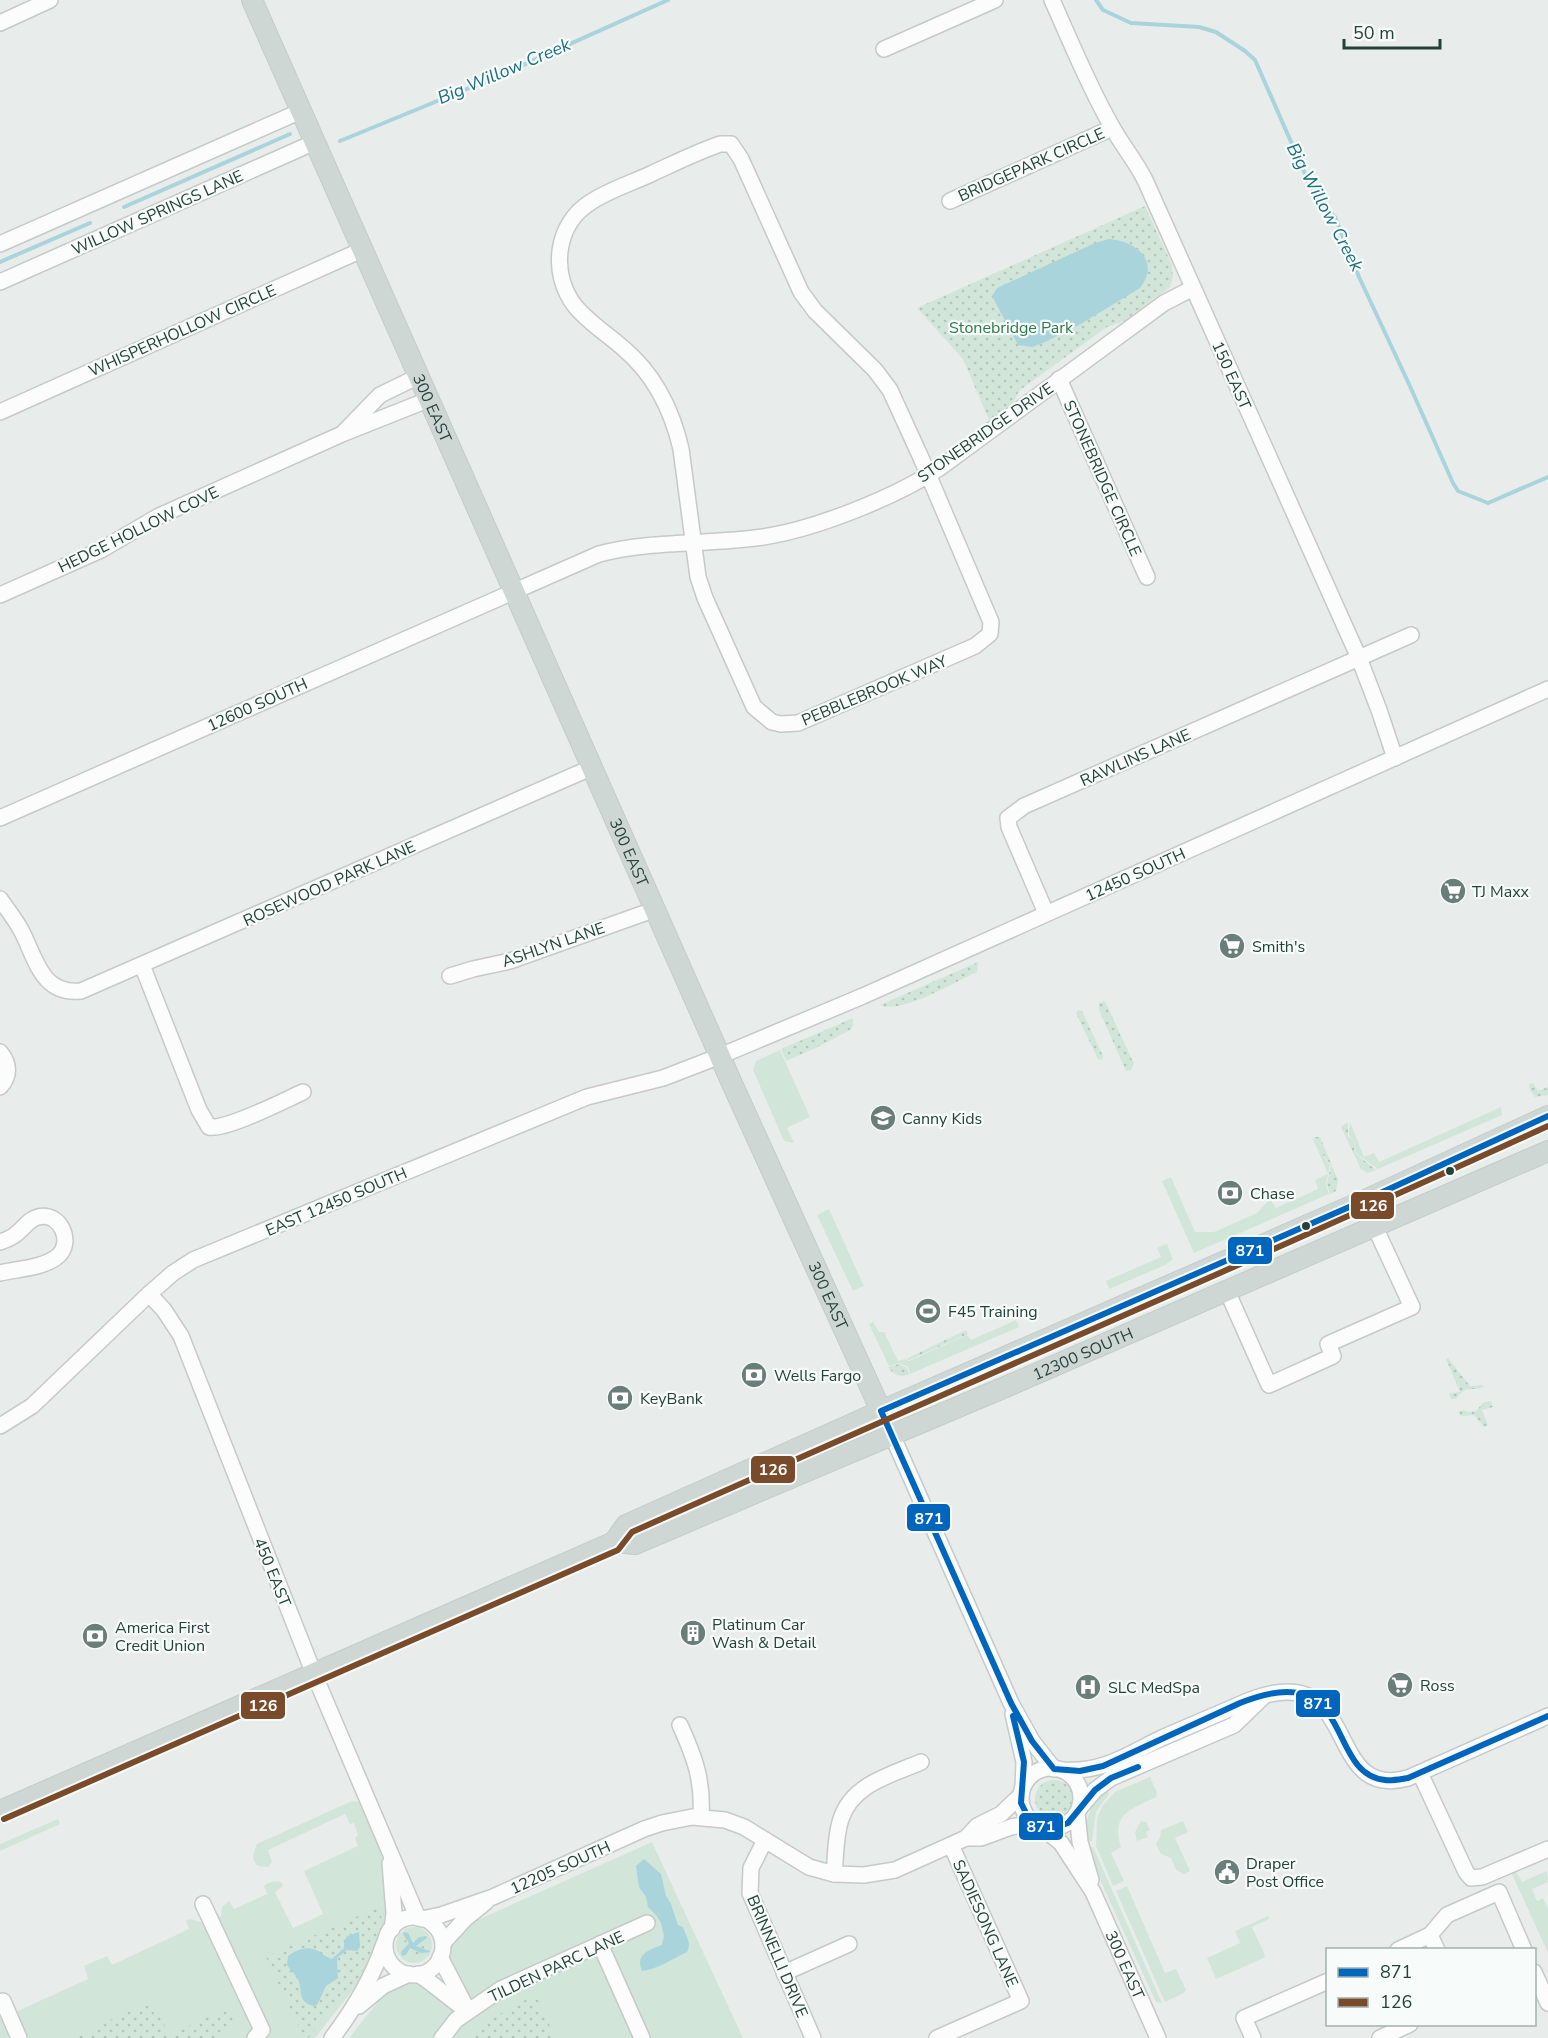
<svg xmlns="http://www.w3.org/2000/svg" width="1548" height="2038" font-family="'Nunito Sans',sans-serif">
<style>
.grass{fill:#d1e6d8}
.park{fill:url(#park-dots)}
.water{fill:#a9d4db}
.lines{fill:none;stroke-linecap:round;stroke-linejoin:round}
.stream{stroke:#a9d4db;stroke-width:4}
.minor-casing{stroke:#c5cac8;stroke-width:18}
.major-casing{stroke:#c3ccc9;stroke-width:22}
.minor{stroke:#fcfcfc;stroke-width:15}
.major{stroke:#cfd7d5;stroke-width:20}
.bus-1-casing{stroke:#f7fbf9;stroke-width:10}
.bus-2-casing{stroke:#f7fbf9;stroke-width:10}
.bus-1{stroke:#0065bd;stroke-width:6}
.bus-2{stroke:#7a4b2a;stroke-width:6}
.bus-dot{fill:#24423a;stroke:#f7fbf9;stroke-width:2}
.labels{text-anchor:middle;stroke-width:4.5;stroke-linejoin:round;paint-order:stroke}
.street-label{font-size:16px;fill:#24423a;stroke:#f7fbf9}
.park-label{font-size:16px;fill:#2d7a4b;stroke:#f7fbf9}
.poi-label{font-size:16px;fill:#24423a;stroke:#f7fbf9;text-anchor:start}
.water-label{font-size:18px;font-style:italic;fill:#1c6f80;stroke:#f7fbf9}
.line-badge{stroke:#f7fbf9;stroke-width:2}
.badge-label{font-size:16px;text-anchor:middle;font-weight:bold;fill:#fff}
</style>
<defs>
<pattern id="park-dots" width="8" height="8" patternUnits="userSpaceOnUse" patternTransform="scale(1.5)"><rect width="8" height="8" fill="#d1e6d8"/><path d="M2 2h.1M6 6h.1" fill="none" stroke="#b3c6ba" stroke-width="1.8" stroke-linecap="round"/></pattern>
</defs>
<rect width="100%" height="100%" fill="#e8edeb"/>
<!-- grass -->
<path class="grass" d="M 780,1050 L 810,1117 L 787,1128 L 794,1143 L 784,1141 L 753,1070 L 756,1061 Z
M 1501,1107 L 1502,1115 L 1378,1169 L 1356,1153 L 1354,1141 L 1349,1135 L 1350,1122 L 1364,1157 L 1374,1153 L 1379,1162 Z
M 1312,1137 L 1323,1147 L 1323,1155 L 1330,1165 L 1326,1184 L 1329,1194 L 1194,1253 L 1162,1181 L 1171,1177 L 1195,1232 L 1214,1232 L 1257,1213 L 1270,1199 L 1276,1208 L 1318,1189 L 1315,1180 L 1328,1174 Z
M 829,1209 L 864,1286 L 853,1291 L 817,1215 Z
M 1167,1244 L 1173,1259 L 1165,1265 L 1109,1289 L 1106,1281 L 1161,1257 L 1157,1248 Z
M 1016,1320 L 1019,1327 L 910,1374 L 908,1367 L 899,1363 L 889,1366 L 869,1324 L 873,1322 L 879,1332 L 884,1332 L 898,1361 L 905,1359 L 909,1361 L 967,1335 L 971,1340 Z
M 1150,1777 L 1157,1793 L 1156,1797 C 1130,1810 1111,1814 1121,1847 L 1111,1853 L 1124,1881 L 1113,1886 L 1096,1846 L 1097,1818 L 1103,1805 L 1115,1792 Z
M 1107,1790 L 1109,1794 L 1096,1812 L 1092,1841 L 1087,1842 C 1082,1824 1091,1801 1107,1790 Z
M 352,1801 L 361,1802 L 378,1841 L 385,1870 L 387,1915 L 378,1946 L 367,1972 L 315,2038 L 0,2038 L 0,2019 L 88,1979 L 84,1966 L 107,1956 L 112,1965 L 189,1929 L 186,1921 L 190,1919 L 204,1923 L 221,1916 L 222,1907 L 229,1901 L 234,1909 L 267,1894 L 264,1886 C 269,1881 275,1881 281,1882 L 283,1886 L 275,1892 L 293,1928 L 323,1914 L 304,1871 L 358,1846 L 355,1838 L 358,1835 L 354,1823 L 350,1824 L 345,1814 L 268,1850 L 272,1862 L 268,1867 L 258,1866 C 251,1860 253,1853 257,1844 Z
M 58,1819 L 60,1824 L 0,1851 L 0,1844 Z
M 1141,1821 L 1146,1822 L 1150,1830 L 1146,1832 L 1148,1837 L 1137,1841 L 1135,1832 Z
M 1183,1821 L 1188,1832 L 1175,1838 L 1190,1871 L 1184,1874 L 1176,1870 L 1171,1858 L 1161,1854 L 1156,1844 L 1160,1837 L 1161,1830 Z
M 652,1842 L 743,2038 L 349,2038 L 384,1994 L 409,1974 L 451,2001 L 441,1957 L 443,1943 L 475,1921 Z
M 1090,1847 L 1093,1847 L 1162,2003 L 1156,2002 L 1095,1869 L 1087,1849 Z
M 1515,1870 L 1522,1882 L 1547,1871 L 1548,1882 L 1532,1889 L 1537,1901 L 1543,1898 L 1548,1909 L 1548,1953 L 1511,1872 Z
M 1127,1886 L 1165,1973 L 1176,1969 L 1186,1990 L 1184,1993 L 1165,2002 L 1116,1891 Z
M 1268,1916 L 1269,1919 L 1252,1927 L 1265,1955 L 1264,1958 L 1216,1979 L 1207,1958 L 1240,1943 L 1235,1931 Z
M396 1945a18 18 0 1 1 36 0a18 18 0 1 1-36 0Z"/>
<!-- park -->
<path class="park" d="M 1145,206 L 1172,265 L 1173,277 L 1170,287 L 1124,321 L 1107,327 L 1020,390 L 1012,404 L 989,420 L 963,359 L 917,308 Z
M 978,962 L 977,972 C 956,981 901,1015 880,1005 Z
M 1105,1001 L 1134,1064 L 1131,1070 L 1126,1071 L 1099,1010 L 1099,1003 Z
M 1078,1010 L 1082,1011 L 1103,1056 L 1102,1060 L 1098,1059 L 1076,1013 Z
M 853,1018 L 853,1026 L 850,1030 L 816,1048 L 786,1061 L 781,1049 Z
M 1533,1083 L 1538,1091 L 1548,1087 L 1548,1095 L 1535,1097 L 1529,1088 L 1529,1084 Z
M 1348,1122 L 1348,1136 L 1354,1141 L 1355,1153 L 1376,1170 L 1368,1173 L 1361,1169 L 1341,1127 Z
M 1313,1137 L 1320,1137 L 1338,1180 L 1336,1191 L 1330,1194 L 1327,1184 L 1331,1165 L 1323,1155 L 1323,1147 Z
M 966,1330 L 968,1334 L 909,1360 L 906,1359 Z
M 1448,1358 L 1470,1386 L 1483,1385 L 1484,1387 C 1470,1392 1467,1384 1456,1399 L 1451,1399 L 1449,1393 L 1460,1392 L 1446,1359 Z
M 899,1364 L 907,1368 L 909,1374 C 901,1378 893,1375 888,1367 Z
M 1491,1401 L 1493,1407 L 1482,1410 L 1488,1425 L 1484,1427 L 1474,1415 L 1461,1416 L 1458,1412 L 1464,1410 L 1469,1412 L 1476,1411 L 1483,1403 Z
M1035 1799a19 19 0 1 1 38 0a19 19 0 1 1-38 0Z
M 379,1907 L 383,1926 C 373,1939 380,1942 374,1955 C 370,1963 363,1967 360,1977 L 308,2038 L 304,2038 L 266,1957 Z
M 411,1936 C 418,1937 424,1944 425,1950 L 418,1957 L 410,1955 L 409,1949 L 405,1947 L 403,1942 Z
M 536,1994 L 555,2038 L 470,2038 L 491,2019 Z
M 226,2003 L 236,2026 L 230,2022 L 218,2038 L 73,2038 L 105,2024 L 106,2021 L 125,2015 L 125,2012 L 133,2009 L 133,2011 L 150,2004 L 155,2016 L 160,2015 L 169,2035 L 225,2009 L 224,2005 Z"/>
<!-- water -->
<path class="water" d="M 1109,239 C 1136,241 1161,261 1140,288 L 1081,324 L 1045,342 L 1032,347 L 1018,345 L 992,296 L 997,288 L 1095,243 Z
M 644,1859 L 661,1874 L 666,1896 L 671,1904 L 678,1925 L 683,1927 C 686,1937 692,1943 687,1952 C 672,1959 658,1969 642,1971 C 635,1955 648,1950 662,1945 L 664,1936 L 661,1923 L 656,1915 L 648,1907 L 646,1897 L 639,1887 L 636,1866 Z
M 359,1932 L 360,1947 L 357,1951 L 347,1950 L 337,1958 L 338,1978 L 326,1986 L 317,2005 L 313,2006 C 299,2002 302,1994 299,1982 C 297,1975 291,1971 287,1965 L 288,1956 C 296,1950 308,1945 318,1951 C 323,1954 326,1957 332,1959 L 344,1948 L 344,1942 L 347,1936 Z
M 404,1932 L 408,1933 L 413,1943 L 419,1937 L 426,1936 L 427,1938 L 416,1946 L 430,1951 L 430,1952 L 421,1953 L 410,1948 L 406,1955 L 402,1956 L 401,1952 L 409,1943 L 403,1934 Z"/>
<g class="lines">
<!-- stream -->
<path class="stream" d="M 1096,0 L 1103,10 L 1131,23 L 1199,27 L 1216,32 L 1245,51 L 1255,60 L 1310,185 L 1322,204 L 1335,217 L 1359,277 L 1409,384 L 1453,483 L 1458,491 L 1488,503 L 1548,477
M 340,141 L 503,74 L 668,0
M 124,207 L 290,134
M 0,262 L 90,223"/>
<!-- minor casing -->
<g class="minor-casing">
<g id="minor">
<path d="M 1052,0 C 1071,42 1088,85 1111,125 C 1121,144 1135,160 1145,180 L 1359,658 L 1379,710 L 1395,758"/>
<path d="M 0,23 L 50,0"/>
<path d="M 884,49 L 995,0"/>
<path d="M 720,144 L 731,144 L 741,159 L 801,292 L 815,311 L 875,370 L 890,390 L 922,460 L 991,622 L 990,634 L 975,646 L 798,723 L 781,724 L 772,722 L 754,707 L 705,598 L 698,577 L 681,449 C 672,410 654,374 623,348 C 607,334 588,322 575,306 C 550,274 555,224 591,202 C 609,190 632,183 653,173 C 675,163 697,152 720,144 Z"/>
<path d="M 950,201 L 1112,128"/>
<path d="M 0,244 L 301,111"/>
<path d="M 0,282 L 315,142"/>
<path d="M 1059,379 L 1147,577"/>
<path d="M 0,412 L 364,249"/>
<path d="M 344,432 L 380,395 L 419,376"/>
<path d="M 0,595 L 101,550 L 159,516 L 342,434 L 430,399"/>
<path d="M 0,818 L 599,554 C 652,540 709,545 763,537 C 816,529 896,497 941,467 L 1164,303 L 1193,288"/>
<path d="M 0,899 C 7,909 15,919 21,930 C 36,958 41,995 81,991 L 593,767"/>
<path d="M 1046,913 L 1009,827 L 1008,818 L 1024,806 L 1411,635"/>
<path d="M 142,965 L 199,1110 L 209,1127 C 227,1130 283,1101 303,1092"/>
<path d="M 450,976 L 473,969 L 510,961 L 656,909"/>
<path d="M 0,1052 C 10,1064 10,1076 0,1087"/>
<path d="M 0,1242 C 6,1240 12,1238 16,1234 C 24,1228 29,1219 38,1217 C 60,1211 74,1242 58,1256 C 44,1268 17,1269 0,1273"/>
<path d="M 1227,1291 L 1269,1385 L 1333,1356 L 1328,1344 L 1412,1307 L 1374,1225"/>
<path d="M 149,1294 L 164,1310 L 181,1336 L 314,1674 L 418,1918"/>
<path d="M 0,1426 L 32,1406 L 149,1294 L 173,1273 L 193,1260 L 587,1097 L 663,1078 L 720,1056 L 863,996 L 1548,689"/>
<path d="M 892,1435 L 1011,1703 L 1032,1741 L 1054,1769"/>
<path d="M 1013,1714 L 1024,1762 L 1023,1787"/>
<path d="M 680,1725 C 695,1758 703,1780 701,1816"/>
<circle cx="1051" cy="1798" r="30"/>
<path d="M 1062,1770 C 1104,1773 1128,1754 1164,1737 C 1185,1728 1206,1719 1227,1710 C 1247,1701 1266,1692 1288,1692 C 1354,1692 1333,1799 1408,1778 L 1548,1716"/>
<path d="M 1420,1773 L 1466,1872 L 1471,1878 L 1482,1877 L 1548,1849"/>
<path d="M 1079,1809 L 1095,1790 L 1111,1778 L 1234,1725 L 1263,1697"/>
<path d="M 1077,1813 L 1080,1842 L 1091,1880"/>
<path id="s1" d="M 1040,1826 L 1061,1843 L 1093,1892 L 1158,2038"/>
<path d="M 966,1838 L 981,1838 L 1011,1827 L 1033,1823"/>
<path d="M 765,1840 L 751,1868 L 750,1893 L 813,2038"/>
<path d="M 390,1863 L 394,1913 L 392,1929"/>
<path d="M 834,1874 C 836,1856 835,1836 841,1819 C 852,1784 891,1775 921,1762"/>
<path d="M 203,1904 L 262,2030 L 255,2038"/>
<circle cx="414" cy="1946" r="29"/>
<path d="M 422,1919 L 441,1915 L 493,1897 L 644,1829 L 662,1823 L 692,1817 L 725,1820 L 744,1827 L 809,1867 L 834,1874 L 864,1875 L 895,1870 L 966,1838 L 977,1826 L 1001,1814 L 1021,1795"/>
<path d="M 1430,1935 L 1437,1950"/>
<path d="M 443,1943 L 465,1919 L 486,1902"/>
<path d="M 600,1944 L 642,2038"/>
<path d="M 1398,1950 L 1430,1935 L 1447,1915 L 1499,1892 L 1524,1950"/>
<path d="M 440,1957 L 468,2011"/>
<path d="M 1534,1972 L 1548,2003"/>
<path d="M 784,1973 L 849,1944"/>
<path d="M 418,1974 C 436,1985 450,2000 468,2011"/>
<path d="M 3,2001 L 19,2038"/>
<path d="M 359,2006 L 383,1986 L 409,1974"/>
<path d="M 332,2038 C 354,2009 372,1979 384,1944"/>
<path d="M 442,2038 L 456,2020 L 501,1989 L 647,1923"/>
<path d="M 937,2038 L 1021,2001 L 951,1845"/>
<path d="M 1253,2038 L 1244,2018 L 1328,1981"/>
<path d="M 1380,2038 L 1410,2024"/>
</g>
</g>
<!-- major casing -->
<g class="major-casing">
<g id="major">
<path id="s2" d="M 252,0 L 730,1079 L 892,1435"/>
<path d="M 614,1542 L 626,1525 L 881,1411 L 1363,1201 L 1548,1116"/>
<path id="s3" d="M 0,1811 L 614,1542 L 635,1544 L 1010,1385 L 1548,1151"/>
</g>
</g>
<!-- minor -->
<use href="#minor" class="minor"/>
<!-- major -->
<use href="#major" class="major"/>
<!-- bus-1 casing -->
<g class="bus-1-casing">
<path id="bus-1" d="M 1548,1116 L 1363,1201 L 881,1411 L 1011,1703 L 1032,1741 L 1054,1769 L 1080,1771 L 1103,1766 L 1240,1703 C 1357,1656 1324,1774 1385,1780 C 1392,1781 1401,1779 1408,1778 L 1548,1716
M 1013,1716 L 1024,1762 L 1021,1803 L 1028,1817 L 1040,1826 L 1054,1828 L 1068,1823 L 1095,1790 L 1111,1778 L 1138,1767"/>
</g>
<!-- bus-2 casing -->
<g class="bus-2-casing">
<path id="bus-2" d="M 4,1819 L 618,1550 L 632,1532 C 937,1396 1244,1265 1548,1126"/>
</g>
<!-- bus-1 -->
<use href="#bus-1" class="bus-1"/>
<!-- bus-2 -->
<use href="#bus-2" class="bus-2"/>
</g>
<!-- icons -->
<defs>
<g id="supermarket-disc" transform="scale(1.35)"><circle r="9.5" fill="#697e78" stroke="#f7fbf9"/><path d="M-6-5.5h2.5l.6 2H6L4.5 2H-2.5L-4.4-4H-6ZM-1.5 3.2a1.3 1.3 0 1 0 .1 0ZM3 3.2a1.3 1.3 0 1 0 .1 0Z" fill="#fff"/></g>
<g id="school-disc" transform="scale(1.35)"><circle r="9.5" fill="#697e78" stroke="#f7fbf9"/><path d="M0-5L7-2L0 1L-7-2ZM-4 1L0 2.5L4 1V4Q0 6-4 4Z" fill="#fff"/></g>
<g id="bank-disc" transform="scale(1.35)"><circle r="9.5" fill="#697e78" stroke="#f7fbf9"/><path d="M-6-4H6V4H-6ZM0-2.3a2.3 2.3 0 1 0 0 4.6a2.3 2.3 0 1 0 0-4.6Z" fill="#fff"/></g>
<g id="stadium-disc" transform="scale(1.35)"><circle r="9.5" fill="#697e78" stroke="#f7fbf9"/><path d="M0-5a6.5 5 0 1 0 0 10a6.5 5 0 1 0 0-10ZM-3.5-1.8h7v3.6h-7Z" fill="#fff"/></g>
<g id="building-disc" transform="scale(1.35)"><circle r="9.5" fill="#697e78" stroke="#f7fbf9"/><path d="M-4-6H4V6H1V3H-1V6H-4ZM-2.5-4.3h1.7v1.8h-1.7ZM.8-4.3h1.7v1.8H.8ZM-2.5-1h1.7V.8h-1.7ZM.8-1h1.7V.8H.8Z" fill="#fff"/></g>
<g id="hospital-disc" transform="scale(1.35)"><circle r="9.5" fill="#697e78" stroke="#f7fbf9"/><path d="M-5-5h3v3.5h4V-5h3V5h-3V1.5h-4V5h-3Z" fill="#fff"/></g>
<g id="civic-disc" transform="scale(1.35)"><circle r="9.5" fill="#697e78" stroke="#f7fbf9"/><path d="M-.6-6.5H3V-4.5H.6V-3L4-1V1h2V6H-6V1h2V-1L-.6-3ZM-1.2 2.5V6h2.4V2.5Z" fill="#fff"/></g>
</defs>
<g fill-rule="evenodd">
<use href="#supermarket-disc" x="1453" y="891"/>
<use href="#supermarket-disc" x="1232" y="946"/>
<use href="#school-disc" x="883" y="1118"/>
<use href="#bank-disc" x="1230" y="1193"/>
<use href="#stadium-disc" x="928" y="1311"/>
<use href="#bank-disc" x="754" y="1375"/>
<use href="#bank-disc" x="620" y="1398"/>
<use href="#building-disc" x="693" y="1633"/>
<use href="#bank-disc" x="95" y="1636"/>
<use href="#supermarket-disc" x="1400" y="1685"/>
<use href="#hospital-disc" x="1088" y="1687"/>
<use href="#civic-disc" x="1227" y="1872"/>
</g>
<!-- markers -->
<g class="bus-dot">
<circle cx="1450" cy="1171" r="5"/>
<circle cx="1306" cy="1226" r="5"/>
</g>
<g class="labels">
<!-- street labels -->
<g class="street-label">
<text transform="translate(1031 164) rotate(-24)" y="6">BRIDGEPARK CIRCLE</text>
<text transform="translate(157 212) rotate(-24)" y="6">WILLOW SPRINGS LANE</text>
<text transform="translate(182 330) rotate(-24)" y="6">WHISPERHOLLOW CIRCLE</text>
<text transform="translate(1232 375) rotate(66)" y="6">150 EAST</text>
<text dy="6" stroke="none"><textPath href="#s2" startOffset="446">300 EAST</textPath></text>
<text transform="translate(985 432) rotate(-35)" y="6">STONEBRIDGE DRIVE</text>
<text transform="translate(1103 478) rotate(66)" y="6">STONEBRIDGE CIRCLE</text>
<text transform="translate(138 529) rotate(-26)" y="6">HEDGE HOLLOW COVE</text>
<text transform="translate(874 690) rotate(-23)" y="6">PEBBLEBROOK WAY</text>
<text transform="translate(257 704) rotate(-24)" y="6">12600 SOUTH</text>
<text transform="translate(1135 757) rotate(-24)" y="6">RAWLINS LANE</text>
<text dy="6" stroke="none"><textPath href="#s2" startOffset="932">300 EAST</textPath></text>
<text transform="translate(1135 874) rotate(-24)" y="6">12450 SOUTH</text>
<text transform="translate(329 883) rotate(-24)" y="6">ROSEWOOD PARK LANE</text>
<text transform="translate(553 944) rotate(-19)" y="6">ASHLYN LANE</text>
<text transform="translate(336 1201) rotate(-23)" y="6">EAST 12450 SOUTH</text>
<text dy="6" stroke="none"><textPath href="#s2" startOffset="1418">300 EAST</textPath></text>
<text dy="6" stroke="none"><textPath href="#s3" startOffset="1178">12300 SOUTH</textPath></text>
<text transform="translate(273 1572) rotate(68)" y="6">450 EAST</text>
<text transform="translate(560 1867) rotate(-24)" y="6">12205 SOUTH</text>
<text transform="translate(986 1923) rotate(66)" y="6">SADIESONG LANE</text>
<text transform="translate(778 1956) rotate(67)" y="6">BRINNELLI DRIVE</text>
<text dy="6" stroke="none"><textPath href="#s1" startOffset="165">300 EAST</textPath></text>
<text transform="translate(556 1966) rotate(-25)" y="6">TILDEN PARC LANE</text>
</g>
<!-- park labels -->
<g class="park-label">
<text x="1011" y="333">Stonebridge Park</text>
</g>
<!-- poi labels -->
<g class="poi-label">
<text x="1472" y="897">TJ Maxx</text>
<text x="1252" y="952">Smith's</text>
<text x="902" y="1124">Canny Kids</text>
<text x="1250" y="1199">Chase</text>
<text x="948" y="1317">F45 Training</text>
<text x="774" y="1381">Wells Fargo</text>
<text x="640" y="1404">KeyBank</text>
<text x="712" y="1630">Platinum Car<tspan x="712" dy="18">Wash &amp; Detail</tspan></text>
<text x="115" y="1633">America First<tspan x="115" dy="18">Credit Union</tspan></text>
<text x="1420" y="1691">Ross</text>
<text x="1108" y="1693">SLC MedSpa</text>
<text x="1246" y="1869">Draper<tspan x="1246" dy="18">Post Office</tspan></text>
</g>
<!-- water labels -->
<g class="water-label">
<text transform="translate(504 71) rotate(-23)" y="6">Big Willow Creek</text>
<text transform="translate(1325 207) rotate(62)" y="6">Big Willow Creek</text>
</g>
</g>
<g class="line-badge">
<rect x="1350" y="1191" width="45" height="29" rx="6" fill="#7a4b2a"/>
<rect x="1227" y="1236" width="46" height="29" rx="6" fill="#0065bd"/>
<rect x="750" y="1455" width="46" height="29" rx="6" fill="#7a4b2a"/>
<rect x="906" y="1503" width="45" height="29" rx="6" fill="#0065bd"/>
<rect x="1295" y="1689" width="46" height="29" rx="6" fill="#0065bd"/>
<rect x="240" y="1691" width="46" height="29" rx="6" fill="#7a4b2a"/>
<rect x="1018" y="1812" width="46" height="29" rx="6" fill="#0065bd"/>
</g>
<g class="badge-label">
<text x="1373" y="1211">126</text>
<text x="1250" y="1256">871</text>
<text x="773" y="1475">126</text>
<text x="929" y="1524">871</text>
<text x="1318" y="1709">871</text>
<text x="263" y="1711">126</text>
<text x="1041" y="1832">871</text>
</g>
<!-- legend -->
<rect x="1326" y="1948" width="210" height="78" fill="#f7fbf9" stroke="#a3b1ad" stroke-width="1.5"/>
<rect x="1338" y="1968" width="30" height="9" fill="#0065bd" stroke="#a3b1ad" stroke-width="1.5"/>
<text x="1380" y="1978" font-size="18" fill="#24423a">871</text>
<rect x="1338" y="1998" width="30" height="9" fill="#7a4b2a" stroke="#a3b1ad" stroke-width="1.5"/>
<text x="1380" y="2008" font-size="18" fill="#24423a">126</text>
<!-- scale -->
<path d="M1344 39v9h96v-9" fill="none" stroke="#24423a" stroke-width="3"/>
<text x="1353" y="39" font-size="18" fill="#24423a" stroke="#f7fbf9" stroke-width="4.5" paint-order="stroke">50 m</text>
</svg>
